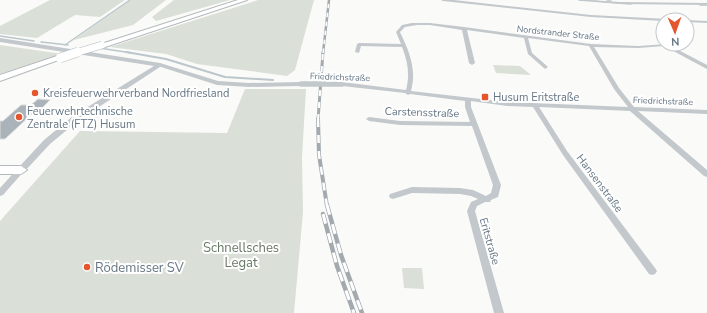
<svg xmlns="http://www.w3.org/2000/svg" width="707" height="313" font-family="'Nunito Sans',sans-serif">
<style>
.green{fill:#dadfd7}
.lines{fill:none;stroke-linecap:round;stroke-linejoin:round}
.stream-far1{stroke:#bbc7cb;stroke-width:1.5}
.stream{stroke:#bbc7cb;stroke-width:2}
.building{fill:#aab3b9;stroke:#dcdcda}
.trunk-casing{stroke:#b4b9bd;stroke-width:2}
.minor{fill:#c3c8cc;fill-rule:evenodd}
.tertiary{fill:#c3c8cc;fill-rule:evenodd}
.trunk{fill:#fff;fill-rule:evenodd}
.rail-far3-casing{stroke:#a2aab0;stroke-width:2.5}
.rail-far2-casing{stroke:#a2aab0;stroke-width:3}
.rail-far1-casing{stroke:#a2aab0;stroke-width:4}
.rail-casing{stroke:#a2aab0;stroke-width:4.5}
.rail-far3{stroke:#fff;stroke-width:1.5;stroke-dasharray:4.5;stroke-linecap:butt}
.rail-far2{stroke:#fff;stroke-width:2;stroke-dasharray:6;stroke-linecap:butt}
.rail-far1{stroke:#fff;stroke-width:2.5;stroke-dasharray:8;stroke-linecap:butt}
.rail{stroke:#fff;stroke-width:3;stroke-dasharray:10;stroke-linecap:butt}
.trunk-bridge-far1-casing{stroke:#b4b9bd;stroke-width:8;stroke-linecap:butt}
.trunk-bridge-casing{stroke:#b4b9bd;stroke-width:10;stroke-linecap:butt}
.minor-bridge{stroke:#c3c8cc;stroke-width:5.5}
.trunk-bridge-far1{stroke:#fff;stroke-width:7}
.trunk-bridge{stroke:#fff;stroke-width:9}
.poi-dot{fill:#e4572e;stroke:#fff;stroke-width:1.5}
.labels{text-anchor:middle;stroke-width:4;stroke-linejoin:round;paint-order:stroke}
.far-street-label{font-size:9px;fill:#657683;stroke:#fff}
.poi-label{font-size:11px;fill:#657683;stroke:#fff;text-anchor:start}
.street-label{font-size:11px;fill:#657683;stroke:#fff}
.near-park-label{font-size:13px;fill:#687a64;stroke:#fff}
.near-poi-label{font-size:13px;fill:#657683;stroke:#fff;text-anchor:start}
</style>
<rect width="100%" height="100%" fill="#fafaf8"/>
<!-- green -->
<path class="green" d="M 50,0 L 125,0 L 100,17 L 75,15 L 37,38 L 0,34 L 0,26 Z
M 131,0 L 166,0 L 133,25 L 74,40 Z
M 174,0 L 230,0 L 156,21 L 152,17 Z
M 258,0 L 314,0 L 295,70 L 287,76 L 197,64 L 166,54 L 110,47 Z
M 0,45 L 62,54 L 0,74 Z
M 493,65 L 520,66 L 531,75 L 496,73 Z
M 245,89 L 306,89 L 302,157 L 303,212 L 294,313 L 0,313 L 0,221 L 80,131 L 227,133 Z
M 402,268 L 422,268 L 424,289 L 404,288 Z"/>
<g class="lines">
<!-- stream-far1 -->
<path class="stream-far1" d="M 579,0 L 631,4
M 607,0 L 611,0
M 700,5 L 707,5
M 0,36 L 34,41
M 41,42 L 68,45
M 65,45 L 130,0
M 99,48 L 132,53"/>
<!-- stream -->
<path class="stream" d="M 126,52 L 166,59 L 225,77 L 273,80"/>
</g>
<!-- building -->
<path class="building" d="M 38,99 L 50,100 L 38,112 L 34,112 L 5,139 L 0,139 L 0,121 L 3,121 L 21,105 L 31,105 Z"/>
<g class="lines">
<!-- trunk casing -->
<g class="trunk-casing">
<path id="trunk" d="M 238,0 L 247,0 L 105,47 L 98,45 Z
M 57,56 L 64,58 L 0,81 L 0,75 Z
M 0,166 L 21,166 L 27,170 L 21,174 L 0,174 Z"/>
</g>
<!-- minor -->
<path class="minor" d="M 441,0 L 454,0 L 591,15 L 668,19 L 670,20 L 663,20 L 663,21 L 591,17 L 443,1 Z
M 589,0 L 620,2 L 707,3 L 707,5 L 620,4 L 591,1 Z
M 686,20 L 687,20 L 707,21 L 707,23 L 687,22 L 687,20 Z
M 412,23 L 430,23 L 464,27 L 591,44 L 638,46 L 667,44 L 707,65 L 707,69 L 705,68 L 664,46 L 638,48 L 594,47 L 619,88 L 634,107 L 707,110 L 707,114 L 638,111 L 707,170 L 707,177 L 704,176 L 630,111 L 539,107 L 567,151 L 655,268 L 657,271 L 655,274 L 652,275 L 649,274 L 563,155 L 533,107 L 507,106 L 471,101 L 471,107 L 501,185 L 498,197 L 491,200 L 490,202 L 485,202 L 477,206 L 475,211 L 504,313 L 494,313 L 467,211 L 471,202 L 478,199 L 471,196 L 460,194 L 412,193 L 393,199 L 390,198 L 389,196 L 390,194 L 412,187 L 460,188 L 473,190 L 486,196 L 491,193 L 493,185 L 472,126 L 400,125 L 369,121 L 366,119 L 369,117 L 400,121 L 470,122 L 465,107 L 465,101 L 410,94 L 408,95 L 405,93 L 342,86 L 339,84 L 342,82 L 406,90 C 410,75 408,62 402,47 L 361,46 L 359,53 L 355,52 L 357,44 L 359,43 L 401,44 L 396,32 L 402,25 ZM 417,25 L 430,25 L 462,30 L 469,63 L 472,65 L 475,63 L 467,30 L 524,38 L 528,54 L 545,69 L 548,67 L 547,66 L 532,53 L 528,38 L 589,46 L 614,89 L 628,107 L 507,102 L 411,91 C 417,69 409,51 400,32 L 405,27 Z
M 160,63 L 218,81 L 249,83 L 301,82 L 304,84 L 301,86 L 249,87 L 217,85 L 158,66 L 158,64 Z
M 18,168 L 24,168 L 25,170 L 3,195 L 0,196 L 0,188 Z"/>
<!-- tertiary -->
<path class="tertiary" d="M 0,38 L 160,63 L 163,65 L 79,120 L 50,144 L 24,172 L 18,172 L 16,170 L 18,168 L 44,140 L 73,116 L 154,66 L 0,42 Z"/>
<!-- trunk -->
<use href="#trunk" class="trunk"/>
<!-- rail-far3 casing -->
<g class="rail-far3-casing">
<path id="rail-far3" d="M 323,53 L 329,0"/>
</g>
<!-- rail-far2 casing -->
<g class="rail-far2-casing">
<path id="rail-far2" d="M 318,120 L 323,52"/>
</g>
<!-- rail-far1 casing -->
<g class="rail-far1-casing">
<path id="rail-far1" d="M 318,119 L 319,155 L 327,206"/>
</g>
<!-- rail casing -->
<g class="rail-casing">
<path id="rail" d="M 327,205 L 341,255 L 362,313
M 323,214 L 337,266 L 354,313"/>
</g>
<!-- rail-far3 -->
<use href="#rail-far3" class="rail-far3"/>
<!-- rail-far2 -->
<use href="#rail-far2" class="rail-far2"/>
<!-- rail-far1 -->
<use href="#rail-far1" class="rail-far1"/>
<!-- rail -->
<use href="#rail" class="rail"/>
<!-- trunk-bridge-far1 casing -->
<g class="trunk-bridge-far1-casing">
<path id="trunk-bridge-far1" d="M 75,53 L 102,45"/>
</g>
<!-- trunk-bridge casing -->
<g class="trunk-bridge-casing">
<path id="trunk-bridge" d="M 60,58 L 78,52"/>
</g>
<!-- minor-bridge -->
<path class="minor-bridge" d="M 301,84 L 342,84"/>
<!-- trunk-bridge-far1 -->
<use href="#trunk-bridge-far1" class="trunk-bridge-far1"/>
<!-- trunk-bridge -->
<use href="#trunk-bridge" class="trunk-bridge"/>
</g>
<!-- markers -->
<g class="poi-dot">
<circle cx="35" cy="93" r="4"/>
<rect x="481" y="93" width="8" height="8" rx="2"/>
<circle cx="19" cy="117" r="4"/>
<circle cx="87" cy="267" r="4"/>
</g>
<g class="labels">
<!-- far-street labels -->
<g class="far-street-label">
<text transform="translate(558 33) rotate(6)" y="3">Nordstrander Straße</text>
<text transform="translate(340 77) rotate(2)" y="3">Friedrichstraße</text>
<text transform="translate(663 101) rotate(2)" y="3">Friedrichstraße</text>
</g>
<!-- poi labels -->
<g class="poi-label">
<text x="43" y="97">Kreisfeuerwehrverband Nordfriesland</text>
<text x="493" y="101">Husum Eritstraße</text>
<text x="27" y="115">Feuerwehrtechnische<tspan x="27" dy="13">Zentrale (FTZ) Husum</tspan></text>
</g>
<!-- street labels -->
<g class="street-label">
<text transform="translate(422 112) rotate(2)" y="4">Carstensstraße</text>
<text transform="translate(600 183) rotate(53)" y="4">Hansenstraße</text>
<text transform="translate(490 241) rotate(74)" y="4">Eritstraße</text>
</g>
<!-- near-park labels -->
<g class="near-park-label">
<text x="241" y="252">Schnellsches<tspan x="241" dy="15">Legat</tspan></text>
</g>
<!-- near-poi labels -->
<g class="near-poi-label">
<text x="95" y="272">Rödemisser SV</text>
</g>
</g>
<!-- north arrow -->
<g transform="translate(675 32) rotate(178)"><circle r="19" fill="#ffffff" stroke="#c1c8cd"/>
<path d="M0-3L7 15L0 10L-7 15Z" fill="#e4572e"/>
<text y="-6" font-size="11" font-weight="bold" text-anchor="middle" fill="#657683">N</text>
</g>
</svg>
